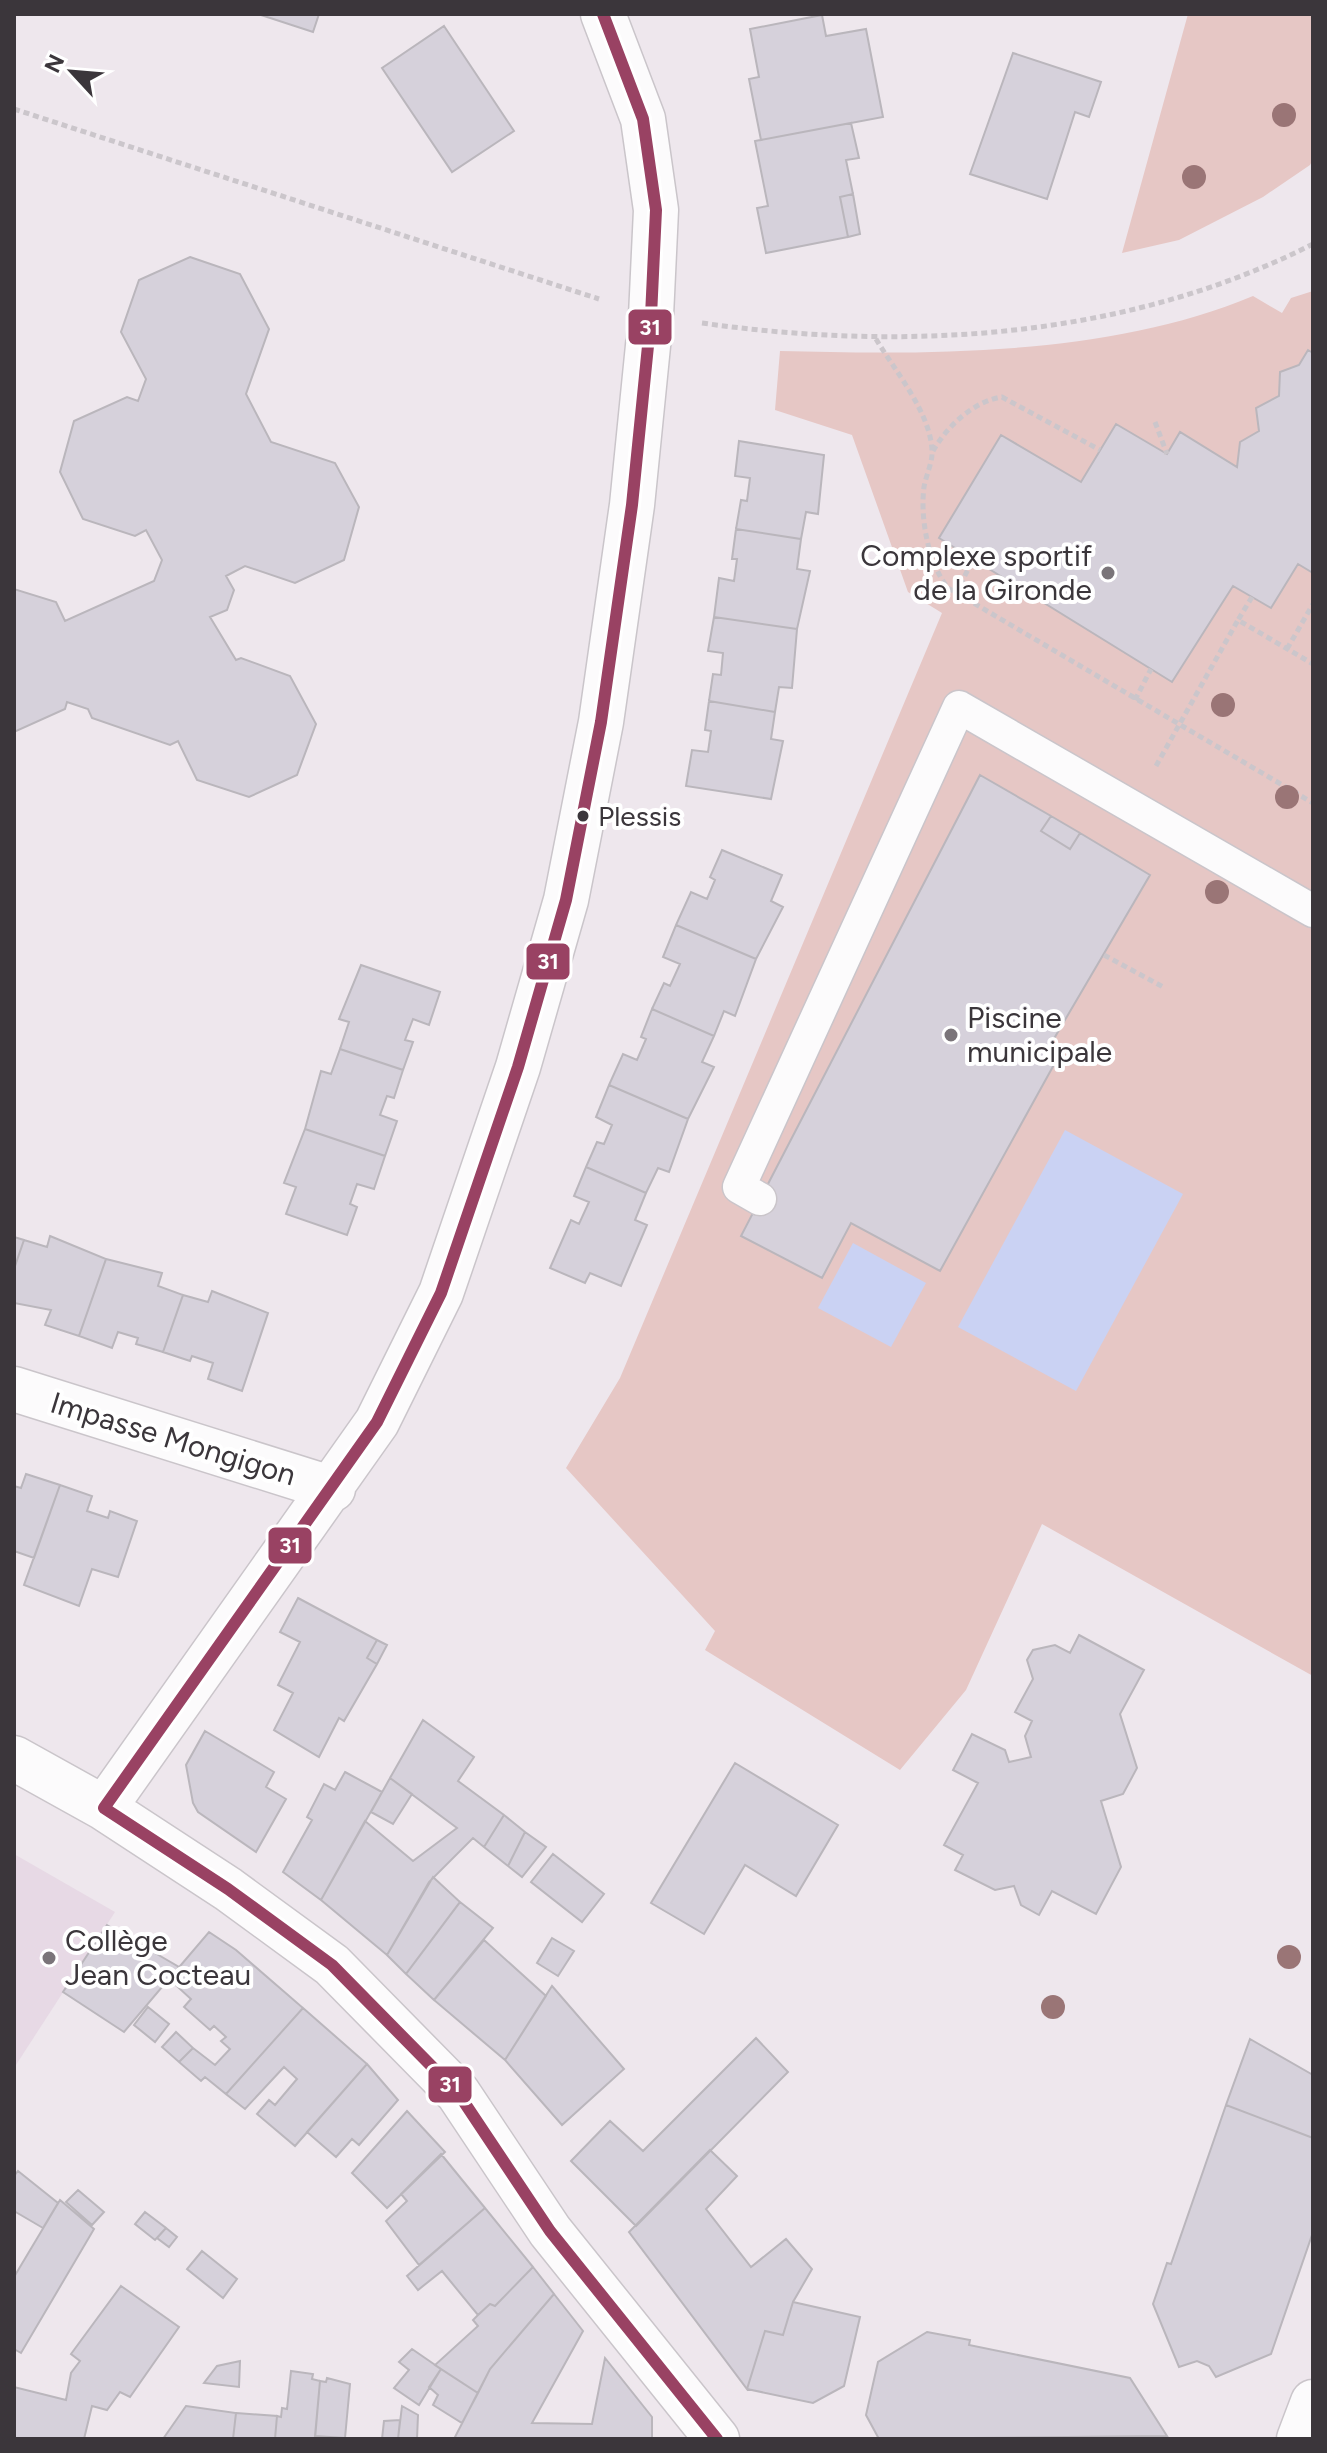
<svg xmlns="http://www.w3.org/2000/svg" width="1327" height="2453" font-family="Figtree,sans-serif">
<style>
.built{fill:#e7d9e5}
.green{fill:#e6c7c5}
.water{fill:#cad2f3}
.building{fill:#d6d1db;stroke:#bab6bc;stroke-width:2}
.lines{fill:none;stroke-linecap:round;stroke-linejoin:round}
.service-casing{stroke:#cac5ca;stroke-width:35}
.minor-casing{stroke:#cac5ca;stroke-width:47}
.path{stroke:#cbc6cb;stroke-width:5;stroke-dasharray:6 4;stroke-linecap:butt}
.service{stroke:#fcfbfc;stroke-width:32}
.minor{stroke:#fcfbfc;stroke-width:44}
.bus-1-casing{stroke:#fff;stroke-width:18}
.bus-1{stroke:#994263;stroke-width:12}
.tree{fill:#9a7576}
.poi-dot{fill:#7a7479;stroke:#fff;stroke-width:3}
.bus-dot{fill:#3b363b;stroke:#fff;stroke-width:3}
.labels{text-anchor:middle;stroke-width:8;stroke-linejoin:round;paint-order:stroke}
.bus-label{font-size:28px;fill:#3b363b;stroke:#fff;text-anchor:start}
.poi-label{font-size:30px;fill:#3b363b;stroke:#fff;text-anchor:start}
.street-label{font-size:30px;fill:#3b363b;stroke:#fff}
.line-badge{stroke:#fff;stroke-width:3}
.badge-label{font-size:22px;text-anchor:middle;font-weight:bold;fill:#fff}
</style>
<rect width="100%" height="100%" fill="#eee7ed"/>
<!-- built -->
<path class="built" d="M 14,1854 L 115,1912 L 14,2068 Z"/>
<!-- green -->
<path class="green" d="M 1188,14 L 1313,14 L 1313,159 L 1310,165 L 1263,197 L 1179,240 L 1122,253 Z
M 1313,291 L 1313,1676 L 1042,1524 L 966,1690 L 900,1770 L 705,1650 L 715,1631 L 566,1468 L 620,1378 L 942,613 L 908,592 L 852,435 L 775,410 L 780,351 C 932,355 1110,356 1253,296 L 1282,313 L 1291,298 Z"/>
<!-- water -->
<path class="water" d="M 1065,1130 L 1183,1194 L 1076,1391 L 958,1327 Z
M 853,1243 L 926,1283 L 891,1347 L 818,1308 Z"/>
<!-- building -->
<path class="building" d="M 258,14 L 319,14 L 313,32 Z
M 822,15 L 826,36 L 866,29 L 883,117 L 761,140 L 749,79 L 759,77 L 750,29 Z
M 444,26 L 514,131 L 452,172 L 382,68 Z
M 1013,53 L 1101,82 L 1089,117 L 1075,112 L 1047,199 L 970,174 Z
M 851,123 L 859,158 L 846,160 L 853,194 L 840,197 L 848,237 L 766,253 L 757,208 L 768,206 L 755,141 Z
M 853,194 L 860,234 L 848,237 L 840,197 Z
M 190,257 L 240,274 L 269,329 L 246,394 L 271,442 L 335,463 L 359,507 L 344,560 L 295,583 L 245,566 L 226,576 L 234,590 L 227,610 L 210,617 L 236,660 L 241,658 L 290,676 L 316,724 L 297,775 L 249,797 L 197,780 L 178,741 L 170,745 L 92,718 L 88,709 L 67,702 L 65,709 L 14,732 L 14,589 L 56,602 L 65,621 L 154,581 L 162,560 L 146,530 L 135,536 L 83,519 L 60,472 L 74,421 L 127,397 L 138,401 L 146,379 L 121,332 L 139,280 Z
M 1308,350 L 1313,353 L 1313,573 L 1298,564 L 1271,608 L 1233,586 L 1172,682 L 939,538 L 1001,435 L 1081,482 L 1116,424 L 1167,454 L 1180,432 L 1237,467 L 1240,442 L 1259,431 L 1256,408 L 1279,396 L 1280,372 L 1299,365 Z
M 739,441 L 824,455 L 818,514 L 806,512 L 801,539 L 736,529 L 741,500 L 747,501 L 750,478 L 735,476 Z
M 736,529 L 801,539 L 797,569 L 810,571 L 797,629 L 714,617 L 719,578 L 734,581 L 737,559 L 732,559 Z
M 714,617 L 797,629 L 792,688 L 779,687 L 775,712 L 709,701 L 713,674 L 721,675 L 723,653 L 708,651 Z
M 709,701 L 775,712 L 771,739 L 783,741 L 771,799 L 686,786 L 692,750 L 708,752 L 711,731 L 705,730 Z
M 980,775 L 1051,816 L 1041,831 L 1070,849 L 1080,833 L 1150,875 L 1045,1054 L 1056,1061 L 940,1271 L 851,1223 L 822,1278 L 741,1236 Z
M 1051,816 L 1080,833 L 1070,849 L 1041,831 Z
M 722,850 L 782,875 L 771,901 L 783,907 L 756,959 L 676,925 L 691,892 L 707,899 L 715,880 L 710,877 Z
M 676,925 L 756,959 L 735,1016 L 724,1011 L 714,1036 L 652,1009 L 664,983 L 670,986 L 680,964 L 663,957 Z
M 361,965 L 440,992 L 429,1025 L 413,1019 L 405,1040 L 413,1042 L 403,1070 L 340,1049 L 349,1022 L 339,1019 Z
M 652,1009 L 714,1036 L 702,1062 L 714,1067 L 688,1119 L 609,1085 L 623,1054 L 637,1060 L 646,1039 L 641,1037 Z
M 340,1049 L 403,1070 L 394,1098 L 387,1096 L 380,1115 L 397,1121 L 385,1156 L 305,1129 L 321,1071 L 331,1074 Z
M 609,1085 L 688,1119 L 669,1172 L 658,1168 L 646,1193 L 586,1167 L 597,1142 L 604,1144 L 612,1125 L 596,1117 Z
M 305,1129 L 385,1156 L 374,1189 L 357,1184 L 350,1204 L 357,1207 L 347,1235 L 286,1214 L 296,1187 L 284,1183 Z
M 586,1167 L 646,1193 L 635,1220 L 647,1225 L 621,1286 L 590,1273 L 585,1283 L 550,1268 L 571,1220 L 579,1224 L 589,1202 L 574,1196 Z
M 50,1236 L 106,1259 L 79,1336 L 45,1325 L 51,1310 L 14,1303 L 14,1269 L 24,1240 L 47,1247 Z
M 14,1237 L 24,1240 L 14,1269 Z
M 106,1259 L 162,1273 L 158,1286 L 183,1295 L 163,1352 L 136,1344 L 138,1338 L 118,1332 L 112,1348 L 79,1336 Z
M 212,1291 L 268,1313 L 242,1391 L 208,1379 L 213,1363 L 192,1356 L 190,1361 L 163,1352 L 183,1295 L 208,1302 Z
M 26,1474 L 60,1485 L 34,1558 L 14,1551 L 14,1486 L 21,1488 Z
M 60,1485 L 92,1496 L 87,1511 L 108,1518 L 110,1511 L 137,1521 L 118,1577 L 92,1569 L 79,1606 L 24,1585 Z
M 298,1598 L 377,1640 L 367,1658 L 377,1664 L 344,1721 L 339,1718 L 319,1757 L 274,1730 L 293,1693 L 278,1685 L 300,1642 L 280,1632 Z
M 1079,1635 L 1144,1670 L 1120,1714 L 1137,1768 L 1123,1794 L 1101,1801 L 1121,1867 L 1096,1914 L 1052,1891 L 1039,1915 L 1021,1905 L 1014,1886 L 995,1890 L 955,1870 L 963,1855 L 944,1845 L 978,1783 L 953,1770 L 972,1734 L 1005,1750 L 1009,1762 L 1031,1757 L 1025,1736 L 1032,1721 L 1015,1712 L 1033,1679 L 1027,1660 L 1033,1650 L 1055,1645 L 1070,1653 Z
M 377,1640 L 387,1645 L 377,1664 L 367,1658 Z
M 423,1720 L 474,1757 L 458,1781 L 504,1815 L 484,1847 L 473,1838 L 429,1882 L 387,1955 L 321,1900 L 365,1821 L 413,1861 L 457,1828 L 390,1778 Z
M 205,1731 L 274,1772 L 266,1787 L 286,1799 L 256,1852 L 198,1812 L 193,1803 L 186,1765 Z
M 735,1763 L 838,1825 L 796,1896 L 745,1865 L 704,1934 L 651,1903 Z
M 345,1772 L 382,1792 L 321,1900 L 283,1872 L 312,1820 L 307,1817 L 324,1784 L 335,1790 Z
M 390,1778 L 412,1794 L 393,1824 L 371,1812 Z
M 504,1815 L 525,1832 L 508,1866 L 484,1847 Z
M 525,1832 L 546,1847 L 522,1877 L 508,1866 Z
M 553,1854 L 604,1894 L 582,1922 L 531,1882 Z
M 433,1877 L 460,1902 L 406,1974 L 387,1955 Z
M 460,1902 L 493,1928 L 434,2000 L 406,1974 Z
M 107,1925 L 179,1967 L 124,2032 L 63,1992 Z
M 209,1932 L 236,1950 L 303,2008 L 226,2094 L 205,2077 L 201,2081 L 179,2062 L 193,2048 L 215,2065 L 230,2049 L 221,2041 L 226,2037 L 214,2026 L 210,2030 L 184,2007 L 191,1999 L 169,1979 Z
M 552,1938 L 574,1951 L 558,1976 L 537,1963 Z
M 484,1940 L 546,1996 L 505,2060 L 434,2000 Z
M 552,1986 L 624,2069 L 562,2125 L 505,2060 Z
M 148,2007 L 169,2024 L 155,2042 L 134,2025 Z
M 303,2008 L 367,2064 L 295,2146 L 257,2114 L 269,2100 L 275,2105 L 297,2079 L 284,2067 L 245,2109 L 226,2094 Z
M 176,2032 L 193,2048 L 179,2062 L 162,2047 Z
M 756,2038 L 788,2072 L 636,2226 L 571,2161 L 610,2121 L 643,2151 Z
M 1250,2039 L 1313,2075 L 1313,2138 L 1226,2105 Z
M 367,2064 L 398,2100 L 359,2145 L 352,2139 L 336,2157 L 307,2132 Z
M 1226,2105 L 1313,2138 L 1313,2232 L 1271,2354 L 1216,2377 L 1209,2366 L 1197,2361 L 1179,2367 L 1153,2304 L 1167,2263 L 1171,2264 Z
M 407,2111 L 445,2152 L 387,2208 L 352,2173 Z
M 710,2150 L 737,2176 L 706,2209 L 751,2267 L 786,2239 L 812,2269 L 793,2302 L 783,2335 L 765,2331 L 747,2389 L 629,2232 Z
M 441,2154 L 485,2208 L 419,2265 L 386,2221 L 407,2201 L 401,2194 Z
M 18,2171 L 58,2203 L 43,2228 L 14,2211 L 14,2176 Z
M 78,2190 L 104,2212 L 92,2225 L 66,2202 Z
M 60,2200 L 94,2229 L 21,2353 L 14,2349 L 14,2277 Z
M 485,2208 L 533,2267 L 495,2306 L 490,2304 L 478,2315 L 442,2271 L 418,2290 L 407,2276 Z
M 145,2212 L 166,2228 L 155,2240 L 135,2224 Z
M 166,2228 L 177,2237 L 169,2247 L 157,2238 Z
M 202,2251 L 237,2279 L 223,2298 L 187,2269 Z
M 533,2267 L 554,2294 L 490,2369 L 478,2393 L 435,2365 L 478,2326 L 473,2320 L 478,2315 L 490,2304 L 495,2306 Z
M 121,2286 L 179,2327 L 130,2397 L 120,2392 L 107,2410 L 92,2406 L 84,2439 L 14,2439 L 14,2387 L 66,2400 L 71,2373 L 80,2361 L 71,2354 Z
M 554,2294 L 583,2331 L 532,2423 L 592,2424 L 605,2358 L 652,2417 L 652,2439 L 454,2439 L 490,2369 Z
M 793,2302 L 860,2317 L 844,2386 L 813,2403 L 747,2389 L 765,2331 L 783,2335 Z
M 927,2332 L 970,2340 L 969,2345 L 1130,2378 L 1167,2436 L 879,2439 L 866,2415 L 878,2362 Z
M 412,2349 L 441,2369 L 419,2405 L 394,2388 L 409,2370 L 399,2362 Z
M 240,2361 L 239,2387 L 204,2383 L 217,2366 Z
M 441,2369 L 478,2393 L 462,2423 L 433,2405 L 438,2395 L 429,2387 Z
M 291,2371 L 313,2374 L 312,2379 L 320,2381 L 315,2439 L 275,2439 L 277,2416 L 281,2417 L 282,2408 L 287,2409 Z
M 327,2378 L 350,2384 L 345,2438 L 315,2436 L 320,2381 L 326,2382 Z
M 186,2406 L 236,2413 L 233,2439 L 163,2439 Z
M 402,2406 L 418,2415 L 417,2439 L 398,2439 Z
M 236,2413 L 277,2416 L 275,2439 L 233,2439 Z
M 400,2420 L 398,2439 L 382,2439 L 384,2421 Z"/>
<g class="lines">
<!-- service casing -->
<g class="service-casing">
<path id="service" d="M 760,1199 L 739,1187 L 959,707 L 1313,911"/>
</g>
<!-- minor casing -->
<g class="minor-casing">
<path id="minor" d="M 14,1389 L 333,1489
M 14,1758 L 104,1808 L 228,1889 L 332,1965 L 458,2093 L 550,2231 L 717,2439
M 104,1808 L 377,1422 L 441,1293 L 518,1067 L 566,900 L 601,722 L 632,505 L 651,316 L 656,210 L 643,119 L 603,14
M 1299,2439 L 1313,2402"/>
</g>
<!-- path -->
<path class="path" d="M 14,109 L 599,299
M 702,323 C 907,352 1126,339 1313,244
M 876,339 C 895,371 930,412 932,450 C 933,462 926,475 924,487 C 920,518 928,563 948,588 L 1313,803
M 1155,422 L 1167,454
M 933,451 C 947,426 974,401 1002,397 L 1100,450
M 956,594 L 973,559
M 1252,597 L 1238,620 L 1313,664
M 1287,649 L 1313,604
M 1135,700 L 1151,669
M 1156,766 L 1238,620
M 1104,955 L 1165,988"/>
<!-- service -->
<use href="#service" class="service"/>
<!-- minor -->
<use href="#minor" class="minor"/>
<!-- bus-1 casing -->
<g class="bus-1-casing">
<path id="bus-1" d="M 104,1808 L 377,1422 L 441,1293 L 518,1067 L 566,900 L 601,722 L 632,505 L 651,316 L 656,210 L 643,119 L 603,14
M 104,1808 L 228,1889 L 332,1965 L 458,2093 L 550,2231 L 717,2439"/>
</g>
<!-- bus-1 -->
<use href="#bus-1" class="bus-1"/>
</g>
<!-- trees -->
<g class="tree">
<circle cx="1284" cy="115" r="12"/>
<circle cx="1194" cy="177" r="12"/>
<circle cx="1223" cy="705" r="12"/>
<circle cx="1287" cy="797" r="12"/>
<circle cx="1217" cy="892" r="12"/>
<circle cx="1289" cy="1957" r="12"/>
<circle cx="1053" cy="2007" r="12"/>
</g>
<!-- markers -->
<g class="poi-dot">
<circle cx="1108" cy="573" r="8"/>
<circle cx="951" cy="1035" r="8"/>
<circle cx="49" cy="1958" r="8"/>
</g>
<circle class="bus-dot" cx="583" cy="816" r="7"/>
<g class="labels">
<!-- bus labels -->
<g class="bus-label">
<text x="598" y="826">Plessis</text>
</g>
<!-- poi labels -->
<g class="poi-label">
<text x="1092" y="566" text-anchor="end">Complexe sportif<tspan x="1092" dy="34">de la Gironde</tspan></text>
<text x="967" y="1028">Piscine<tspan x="967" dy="34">municipale</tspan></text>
<text x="65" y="1951">Collège<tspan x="65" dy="34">Jean Cocteau</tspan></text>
</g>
<!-- street labels -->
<g class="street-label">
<text transform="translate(173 1439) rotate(17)" y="10">Impasse Mongigon</text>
</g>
</g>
<g class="line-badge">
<rect x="627" y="308" width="46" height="38" rx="8" fill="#994263"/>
<rect x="525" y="942" width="46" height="39" rx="8" fill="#994263"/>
<rect x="267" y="1526" width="46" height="39" rx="8" fill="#994263"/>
<rect x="427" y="2065" width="46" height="39" rx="8" fill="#994263"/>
</g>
<g class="badge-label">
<text x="650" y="335">31</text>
<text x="548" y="969">31</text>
<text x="290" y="1553">31</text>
<text x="450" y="2092">31</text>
</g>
<!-- border -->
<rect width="1327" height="2453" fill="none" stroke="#3b363b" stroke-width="32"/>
<!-- north arrow -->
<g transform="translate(72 72) rotate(296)" stroke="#ffffff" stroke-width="6" paint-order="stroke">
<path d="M0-6L14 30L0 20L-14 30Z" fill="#3b363b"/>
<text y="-12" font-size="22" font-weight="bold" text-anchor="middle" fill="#3b363b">N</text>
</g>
</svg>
